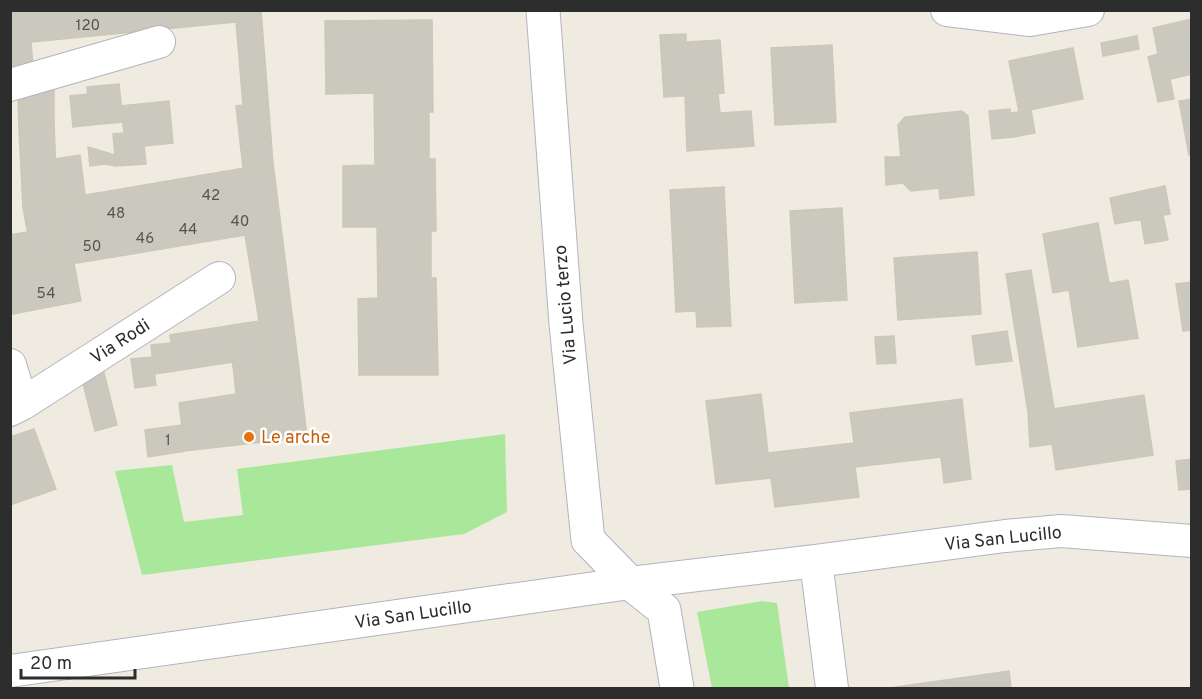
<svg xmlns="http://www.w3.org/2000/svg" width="1202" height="699" font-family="Overpass,sans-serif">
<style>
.green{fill:#a9e89a}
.building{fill:#cbc9be;stroke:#cbc7b9;stroke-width:1.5}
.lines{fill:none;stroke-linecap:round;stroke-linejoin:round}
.street-casing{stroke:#b3b3c1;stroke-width:34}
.secondary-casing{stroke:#b3b3c1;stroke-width:35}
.street{stroke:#fff;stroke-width:32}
.secondary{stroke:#fff;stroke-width:33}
.food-dot{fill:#e8710a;stroke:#fff;stroke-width:2}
.labels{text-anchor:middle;stroke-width:5;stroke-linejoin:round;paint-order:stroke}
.number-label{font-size:15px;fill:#545451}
.street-label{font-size:18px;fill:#2d2d2d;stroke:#fff}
.food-label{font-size:18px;fill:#c56008;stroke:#fff;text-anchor:start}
</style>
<rect width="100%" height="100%" fill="#efebe0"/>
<!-- green -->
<path class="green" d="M 505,434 L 507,512 L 464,534 L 142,575 L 115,471 L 172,465 L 184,522 L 243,515 L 237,469 Z
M 762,601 L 777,603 L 789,688 L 712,688 L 697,612 Z"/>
<!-- building -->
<path class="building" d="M 10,10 L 261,10 L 273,163 L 243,168 L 236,106 L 243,105 L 236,22 L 31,42 L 33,67 L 10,70 Z
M 1192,19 L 1192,74 L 1154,83 L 1148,57 L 1158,54 L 1153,28 Z
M 432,20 L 433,112 L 429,112 L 429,159 L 435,159 L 436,231 L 431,231 L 431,278 L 436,278 L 438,375 L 359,375 L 358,299 L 378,298 L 377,227 L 343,227 L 343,166 L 375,165 L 374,93 L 326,94 L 325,21 Z
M 686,34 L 686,42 L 720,40 L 724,93 L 664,97 L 660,35 Z
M 1137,36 L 1139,49 L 1103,56 L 1101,43 Z
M 832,45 L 836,122 L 775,125 L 771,48 Z
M 1073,48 L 1083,99 L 1019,112 L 1009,61 Z
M 1170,79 L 1174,99 L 1158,102 L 1154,83 Z
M 119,84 L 123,122 L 91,125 L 87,87 Z
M 54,87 L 54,122 L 19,131 L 18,96 Z
M 88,94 L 91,125 L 73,127 L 70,96 Z
M 718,94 L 720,113 L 751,111 L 754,146 L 687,151 L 685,96 Z
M 1192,99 L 1192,154 L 1189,155 L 1179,101 Z
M 169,101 L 173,143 L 144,146 L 146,164 L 116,166 L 113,134 L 124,133 L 121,106 Z
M 1010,109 L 1013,137 L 992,139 L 989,111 Z
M 1031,110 L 1035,133 L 1013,137 L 1011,113 Z
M 962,111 L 968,116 L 974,195 L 940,199 L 939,188 L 911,191 L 903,183 L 898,125 L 905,117 Z
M 54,122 L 57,200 L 85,195 L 96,260 L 65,265 L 54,202 L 23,207 L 19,131 Z
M 88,147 L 115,155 L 116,166 L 105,164 L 90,166 Z
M 80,155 L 85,195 L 57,200 L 55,159 Z
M 885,157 L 901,157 L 903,183 L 886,185 Z
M 273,163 L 290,298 L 256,302 L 245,235 L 96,260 L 85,195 Z
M 1165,186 L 1170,214 L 1115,224 L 1110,198 Z
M 724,187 L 730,309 L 676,312 L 670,190 Z
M 54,202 L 65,265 L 34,270 L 23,207 Z
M 842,208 L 847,300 L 795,303 L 790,211 Z
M 1163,215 L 1168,240 L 1145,244 L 1141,219 Z
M 1098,223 L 1109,283 L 1053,293 L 1043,234 Z
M 27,232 L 33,264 L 10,266 L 10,235 Z
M 977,252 L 981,314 L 898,320 L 894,258 Z
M 74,263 L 81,301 L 12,314 L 10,266 L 33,264 L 34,270 Z
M 1031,270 L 1054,408 L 1028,412 L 1006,274 Z
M 1128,280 L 1138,338 L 1078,347 L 1069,290 Z
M 1192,282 L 1192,330 L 1183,331 L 1176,284 Z
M 290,298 L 299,369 L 267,375 L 256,302 Z
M 730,309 L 731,326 L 697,327 L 696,311 Z
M 259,321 L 266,367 L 234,373 L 227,326 Z
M 227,326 L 232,362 L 175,371 L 170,335 Z
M 1007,331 L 1012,361 L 976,365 L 972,336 Z
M 894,336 L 896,363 L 877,364 L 875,337 Z
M 172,343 L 175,371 L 154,374 L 151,345 Z
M 152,357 L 156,385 L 135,388 L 131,359 Z
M 266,367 L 267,375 L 299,369 L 307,437 L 185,451 L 179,403 L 236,394 L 234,373 Z
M 103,369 L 117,425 L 95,431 L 81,375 Z
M 761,394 L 768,453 L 854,443 L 850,413 L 962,399 L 971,479 L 944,483 L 941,457 L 855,467 L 859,497 L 775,507 L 771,478 L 716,484 L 706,401 Z
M 1144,395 L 1153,455 L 1056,470 L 1047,410 Z
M 1047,410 L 1052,444 L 1030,447 L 1028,412 Z
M 182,425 L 185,451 L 148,457 L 145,430 Z
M 34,429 L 56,489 L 10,505 L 10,437 Z
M 1192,459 L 1192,489 L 1179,490 L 1176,461 Z
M 1009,671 L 1011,688 L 889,688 Z"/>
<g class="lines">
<!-- street casing -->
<g class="street-casing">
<path id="street" d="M 947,10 L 1030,20 L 1088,10
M 10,85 L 159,42
M 10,365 L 22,404
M 10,410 L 22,404 L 219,278
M 816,561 L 832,688
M 10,671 L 630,583 L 816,561 L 1005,536 L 1061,531 L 1192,541"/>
</g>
<!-- secondary casing -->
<g class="secondary-casing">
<path id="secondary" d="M 543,10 L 566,324 L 588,540 L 630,583 L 664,610 L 677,688"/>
</g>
<!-- street -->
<use href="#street" class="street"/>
<!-- secondary -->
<use href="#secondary" class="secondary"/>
</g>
<!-- markers -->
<circle class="food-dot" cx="249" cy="437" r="6"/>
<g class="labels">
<!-- number labels -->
<g class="number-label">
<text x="88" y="30">120</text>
<text x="211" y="200">42</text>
<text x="116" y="218">48</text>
<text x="240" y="226">40</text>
<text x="188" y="234">44</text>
<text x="145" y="243">46</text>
<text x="92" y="251">50</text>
<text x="46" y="298">54</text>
<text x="168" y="445">1</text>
</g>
<!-- street labels -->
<g class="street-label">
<text transform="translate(565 305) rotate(-95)" y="6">Via Lucio terzo</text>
<text transform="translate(120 341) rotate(-33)" y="6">Via Rodi</text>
<text transform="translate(1003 538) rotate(-6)" y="6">Via San Lucillo</text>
<text transform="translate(413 614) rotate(-8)" y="6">Via San Lucillo</text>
</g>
<!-- food labels -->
<g class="food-label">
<text x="261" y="443">Le arche</text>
</g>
</g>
<!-- border -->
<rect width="1202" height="699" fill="none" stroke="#2d2d2d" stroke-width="24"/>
<!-- scale -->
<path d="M21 669v9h114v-9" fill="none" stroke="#2d2d2d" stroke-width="3"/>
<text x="30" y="669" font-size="18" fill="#2d2d2d" stroke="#ffffff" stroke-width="4.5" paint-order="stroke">20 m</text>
</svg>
